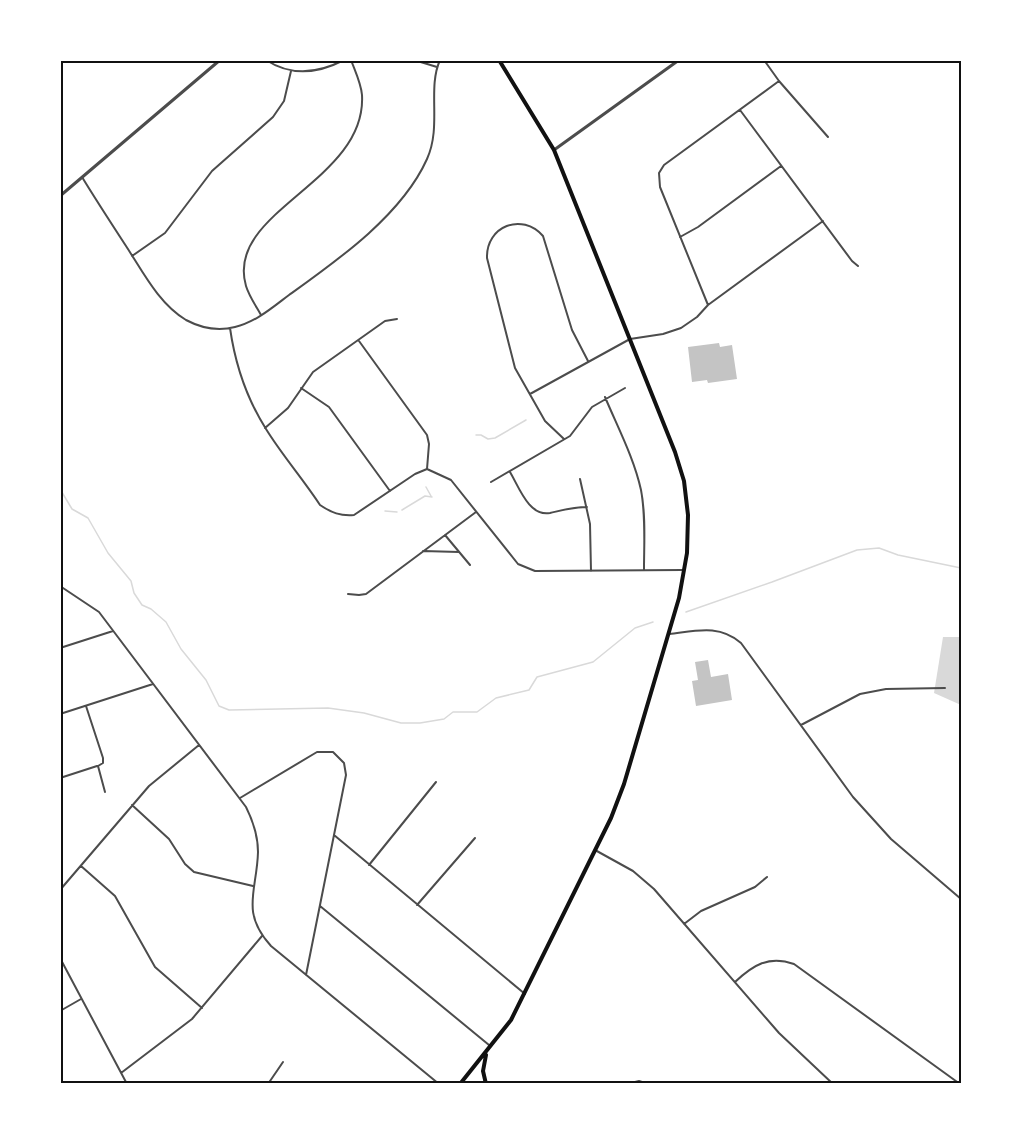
<svg xmlns="http://www.w3.org/2000/svg" width="1021" height="1144" font-family="Helvetica,sans-serif">
<style>
.water{fill:#d9d9d9}
.lines{fill:none;stroke-linecap:round;stroke-linejoin:round}
.stream{stroke:#d9d9d9;stroke-width:1.5}
.building{fill:#c4c4c4}
.minor{stroke:#4c4c4c;stroke-width:2}
.tertiary{stroke:#4c4c4c;stroke-width:3}
.secondary{stroke:#111;stroke-width:4}
.neatline{fill:none;stroke:#111;stroke-width:2}
</style>
<rect width="100%" height="100%" fill="#fff"/>
<!-- water -->
<path class="water" d="M 943,637 L 961,637 L 961,705 L 934,693 Z"/>
<g class="lines">
<!-- stream -->
<path class="stream" d="M 476,435 L 481,435 L 488,439 L 495,438 L 526,420
M 426,487 L 431,496
M 60,489 L 72,509 L 88,518 L 108,553 L 131,581 L 134,593 L 142,605 L 151,609 L 166,622 L 181,649 L 206,680 L 219,706 L 229,710 L 328,708 L 364,713 L 401,723 L 420,723 L 444,719 L 453,712 L 477,712 L 496,698 L 529,690 L 537,677 L 593,662 L 635,628 L 653,622
M 402,510 L 425,496 L 432,497
M 385,511 L 397,512
M 686,612 L 772,582 L 857,550 L 879,548 L 898,555 L 961,568"/>
</g>
<!-- building -->
<path class="building" d="M 719,343 L 720,347 L 732,345 L 737,379 L 708,383 L 707,380 L 692,382 L 688,347 Z
M 708,660 L 711,677 L 728,674 L 732,700 L 696,706 L 692,681 L 698,680 L 695,662 Z"/>
<g class="lines">
<!-- minor -->
<path class="minor" d="M 266,60 C 292,77 319,73 344,60
M 414,60 L 437,67
M 764,60 L 779,81 L 828,137
M 740,110 L 852,261 L 858,266
M 82,177 C 96,200 111,223 126,246 C 143,272 159,304 186,320 C 201,328 219,331 235,327 C 256,322 273,307 289,295 C 338,260 402,215 427,159 C 442,126 427,89 440,60
M 680,237 L 698,227 L 781,166
M 132,256 L 165,233 L 212,171 L 273,117 L 284,101 L 291,71
M 708,305 L 660,187 L 659,173 L 664,165 L 779,81
M 261,315 C 256,306 249,296 246,286 C 224,211 367,182 362,95 C 361,83 355,71 351,60
M 230,328 C 235,363 247,399 266,429 C 282,455 303,479 320,505 C 332,513 340,516 354,515 L 415,474 L 427,469 L 451,480 L 518,564 L 535,571 L 682,570
M 359,341 L 427,435 L 429,444 L 427,469
M 301,388 L 329,407 L 390,491
M 530,394 L 630,339 L 663,334 L 681,328 L 697,317 L 708,305 L 823,221
M 605,397 C 618,428 634,458 641,490 C 646,516 644,544 644,570
M 265,428 L 288,408 L 313,372 L 385,321 L 397,319
M 564,439 L 545,421 L 515,368 L 487,258 C 486,226 522,212 543,236 L 572,330 L 588,361
M 510,472 C 519,487 529,517 550,513 C 563,510 573,507 587,507
M 580,479 L 590,524 L 591,571
M 491,482 L 570,436 L 592,407 L 625,388
M 445,535 L 470,565
M 423,551 L 459,552
M 60,586 L 99,612 L 246,807 C 253,821 258,836 258,852 C 257,891 240,912 271,946 L 439,1084
M 348,594 L 359,595 L 366,594 L 476,512
M 669,634 C 696,631 719,624 741,643 L 853,797 L 891,839 L 961,899
M 60,648 L 113,631
M 86,706 L 103,758 L 103,763 L 98,766
M 60,714 L 153,684
M 801,725 L 860,694 L 886,689 L 945,688
M 98,766 L 105,792
M 60,778 L 97,766
M 240,798 L 317,752 L 333,752 L 344,763 L 346,775 L 306,975
M 132,805 L 169,839 L 185,864 L 194,872 L 253,886
M 334,835 L 525,994
M 595,850 L 633,871 L 654,889 L 779,1033 L 833,1084
M 369,865 L 436,782
M 81,866 L 115,896 L 155,967 L 202,1008
M 60,890 L 149,786 L 199,745
M 417,905 L 475,838
M 320,906 L 489,1045
M 684,924 L 701,911 L 755,887 L 767,877
M 60,958 L 127,1084
M 735,982 C 753,965 769,955 794,964 L 960,1084
M 60,1011 L 81,999
M 121,1073 L 192,1019 L 262,936
M 268,1084 L 283,1062
M 627,1084 L 639,1081 L 648,1084"/>
<!-- tertiary -->
<path class="tertiary" d="M 554,150 L 679,60
M 60,196 L 220,60"/>
<!-- secondary -->
<path class="secondary" d="M 460,1084 L 511,1020 L 611,818 L 624,784 L 679,598 L 687,553 L 688,515 L 684,481 L 675,452 L 554,150 L 499,60
M 486,1084 L 483,1071 L 486,1055"/>
</g>
<!-- border -->
<rect width="1021" height="1144" fill="none" stroke="#ffffff" stroke-width="123"/>
<rect x="62" y="62" width="898" height="1020" class="neatline"/>
</svg>
